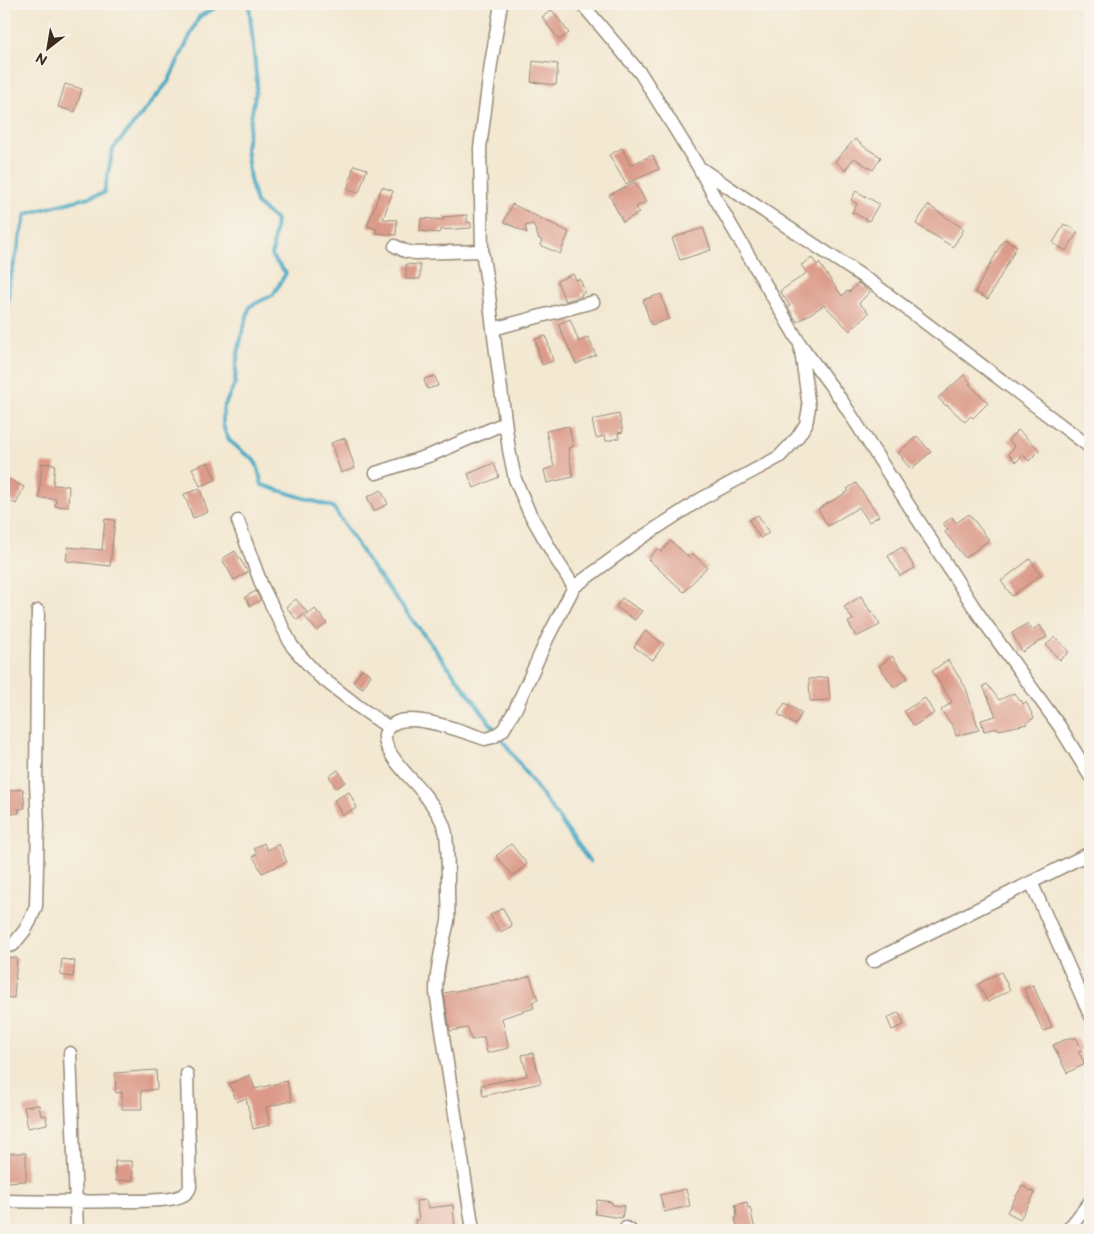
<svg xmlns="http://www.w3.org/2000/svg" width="1094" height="1234" font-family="'Balsamiq Sans',sans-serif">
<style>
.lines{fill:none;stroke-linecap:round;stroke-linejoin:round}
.stream{stroke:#45a9c4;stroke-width:4}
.building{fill:#dc9b8a}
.minor-casing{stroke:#978978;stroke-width:15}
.minor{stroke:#fff;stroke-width:12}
</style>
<rect width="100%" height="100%" fill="#f7f3e8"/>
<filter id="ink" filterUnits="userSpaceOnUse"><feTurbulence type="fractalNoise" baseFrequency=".02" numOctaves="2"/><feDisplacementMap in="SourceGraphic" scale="10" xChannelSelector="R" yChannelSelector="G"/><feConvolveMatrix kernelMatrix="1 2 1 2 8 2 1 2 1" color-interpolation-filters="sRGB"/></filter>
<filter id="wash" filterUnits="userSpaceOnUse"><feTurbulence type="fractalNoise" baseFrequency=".0096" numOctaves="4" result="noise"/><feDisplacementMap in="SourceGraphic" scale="20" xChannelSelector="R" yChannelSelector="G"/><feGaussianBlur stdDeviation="1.12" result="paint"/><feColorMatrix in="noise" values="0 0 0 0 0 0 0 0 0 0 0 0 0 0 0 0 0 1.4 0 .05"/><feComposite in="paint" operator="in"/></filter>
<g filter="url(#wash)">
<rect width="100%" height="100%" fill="#f3e8d1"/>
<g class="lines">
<!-- stream -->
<path class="stream" d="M 249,4 L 257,84 L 246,147 L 250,179 L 256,203 L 276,220 L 272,257 L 286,273 L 273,295 L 250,306 L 242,333 L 236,365 L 235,383 L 223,409 L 223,425 L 226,434 L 230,441 L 244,453 L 252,458 L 257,465 L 262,485 L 333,507 L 369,563 L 475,702 L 590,862
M 4,345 L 9,284 L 26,214 L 104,193 L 113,149 L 168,82 L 199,17 L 222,4"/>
</g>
<g id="blocks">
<!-- building -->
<path class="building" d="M 552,10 L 569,33 L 559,40 L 542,17 Z
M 533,61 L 558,64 L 556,85 L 531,82 Z
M 65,84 L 82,89 L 75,112 L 58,107 Z
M 855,139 L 866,148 L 881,157 L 873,170 L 854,158 L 845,170 L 835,161 Z
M 622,148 L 630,165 L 653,155 L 659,169 L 626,184 L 609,155 Z
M 354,165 L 367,169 L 359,193 L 347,190 Z
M 635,182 L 646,202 L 636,207 L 639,213 L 623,222 L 609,195 Z
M 382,187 L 393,191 L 383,219 L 397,220 L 396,235 L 376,233 L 377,229 L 367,226 Z
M 856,191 L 879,204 L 869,221 L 852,212 L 857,204 L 851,200 Z
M 512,204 L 569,232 L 560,254 L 540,245 L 542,240 L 539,239 L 533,224 L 525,226 L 527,233 L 504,222 Z
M 928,205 L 964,229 L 953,247 L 916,224 Z
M 467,215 L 467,222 L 471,223 L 471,228 L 440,230 L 439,233 L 420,231 L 421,218 L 444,220 L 443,217 Z
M 1064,224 L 1078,232 L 1066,251 L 1053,243 Z
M 703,228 L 711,250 L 680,260 L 672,238 Z
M 1004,239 L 1017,246 L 988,299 L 975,292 Z
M 812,258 L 817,265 L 819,263 L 842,296 L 847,291 L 849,292 L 858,283 L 870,292 L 859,303 L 869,313 L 850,331 L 824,305 L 797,322 L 788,307 L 790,306 L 780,291 L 804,275 L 806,272 L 801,265 Z
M 406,264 L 420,265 L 420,279 L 406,279 Z
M 573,274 L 576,280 L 580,279 L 585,292 L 581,294 L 582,296 L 565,301 L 557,281 Z
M 661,294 L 669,319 L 651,325 L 643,300 Z
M 570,319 L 579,342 L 588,337 L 596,355 L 576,364 L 558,324 Z
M 546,336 L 553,361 L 542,365 L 535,339 Z
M 964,375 L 971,383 L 969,384 L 988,403 L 973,418 L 971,416 L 965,422 L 947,405 L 946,406 L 938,398 Z
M 435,376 L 438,386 L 427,389 L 424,379 Z
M 619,414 L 623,432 L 618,433 L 619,438 L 606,441 L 605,436 L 596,438 L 592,420 Z
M 569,426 L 573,447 L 568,448 L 573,477 L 547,483 L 544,470 L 554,467 L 546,431 Z
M 1018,430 L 1040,450 L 1029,461 L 1023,455 L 1016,462 L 1008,454 L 1015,447 L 1008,440 Z
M 917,436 L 931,452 L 911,469 L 902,459 L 903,458 L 898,453 Z
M 345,438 L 355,468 L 341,473 L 331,443 Z
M 208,462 L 216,480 L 200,486 L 192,468 Z
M 42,463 L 55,464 L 53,485 L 69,486 L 68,507 L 55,506 L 56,499 L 39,498 Z
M 494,463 L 499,477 L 474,488 L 468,474 Z
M 4,477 L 24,487 L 16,504 L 4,498 Z
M 856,483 L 879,516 L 869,522 L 859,507 L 828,526 L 818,509 L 849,491 L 847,489 Z
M 200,489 L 208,512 L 193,518 L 184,494 Z
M 381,490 L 388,504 L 374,511 L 367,497 Z
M 969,514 L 989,540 L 965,558 L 945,532 L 948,530 L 943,524 L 952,517 L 956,523 Z
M 758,515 L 769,533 L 760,538 L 749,520 Z
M 105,519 L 115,520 L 110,566 L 66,561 L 68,547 L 102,550 Z
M 671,541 L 690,558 L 693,554 L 707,567 L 684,592 L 648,559 L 657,549 L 661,552 Z
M 902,547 L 915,568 L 900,576 L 888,556 Z
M 235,551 L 248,572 L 234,580 L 222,559 Z
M 1030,559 L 1041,575 L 1012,596 L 1001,581 Z
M 256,591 L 260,600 L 250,606 L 245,597 Z
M 861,596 L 870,611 L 871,610 L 880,625 L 856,637 L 848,622 L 853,620 L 844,607 Z
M 622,598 L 642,611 L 635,620 L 616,607 Z
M 296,599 L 307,612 L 297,620 L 286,607 Z
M 315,609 L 327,623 L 317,631 L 305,617 Z
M 1028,623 L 1032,630 L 1040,625 L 1047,637 L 1022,652 L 1012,633 Z
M 645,631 L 664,644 L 653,660 L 634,647 Z
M 1055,637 L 1069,652 L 1060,660 L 1046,645 Z
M 892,656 L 908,678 L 894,687 L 879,666 Z
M 948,660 L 966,688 L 979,730 L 956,736 L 954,728 L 941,710 L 952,702 L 932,671 Z
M 362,669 L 371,675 L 363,688 L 353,682 Z
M 828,677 L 830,700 L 810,701 L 809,679 Z
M 987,684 L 999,700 L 1014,693 L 1020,701 L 1021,700 L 1023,704 L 1026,702 L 1034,718 L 1026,723 L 1027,724 L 999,730 L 998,728 L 984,731 L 981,720 L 996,716 L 983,686 Z
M 925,698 L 934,713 L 914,726 L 904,711 Z
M 785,703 L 802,713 L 795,725 L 778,714 Z
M 338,770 L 345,782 L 336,788 L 329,776 Z
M 23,789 L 25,808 L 18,809 L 19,813 L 4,815 L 4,791 Z
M 349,792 L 357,808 L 342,815 L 334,800 Z
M 264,843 L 267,850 L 279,844 L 287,862 L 262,873 L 253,856 L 257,854 L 254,848 Z
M 511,844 L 527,864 L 513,876 L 496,856 Z
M 503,908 L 512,926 L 500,932 L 490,915 Z
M 4,957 L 17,958 L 14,998 L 4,997 Z
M 62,959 L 75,961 L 73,977 L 60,975 Z
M 1001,972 L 1010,990 L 988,1002 L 978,984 Z
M 530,976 L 538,1000 L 532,1002 L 534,1008 L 502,1018 L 509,1048 L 487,1053 L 484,1037 L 471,1040 L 468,1028 L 450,1031 L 444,993 L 512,981 L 512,982 Z
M 1033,985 L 1052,1027 L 1043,1031 L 1024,989 Z
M 899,1012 L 904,1025 L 892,1030 L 887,1018 Z
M 1071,1037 L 1072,1039 L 1076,1037 L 1082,1050 L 1078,1051 L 1085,1064 L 1067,1073 L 1053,1045 Z
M 533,1053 L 541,1083 L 483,1096 L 481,1085 L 527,1076 L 522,1055 Z
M 156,1070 L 157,1089 L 141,1091 L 142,1109 L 122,1109 L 122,1092 L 116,1093 L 115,1073 Z
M 250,1075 L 255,1089 L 287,1081 L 292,1101 L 266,1107 L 270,1125 L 253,1129 L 246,1098 L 237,1102 L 229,1084 Z
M 39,1105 L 41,1116 L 46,1115 L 47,1124 L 28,1128 L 24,1107 Z
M 4,1153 L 26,1153 L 26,1181 L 4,1182 Z
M 115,1161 L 132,1161 L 133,1180 L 116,1181 Z
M 1022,1186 L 1035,1193 L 1020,1219 L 1007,1212 Z
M 686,1189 L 690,1206 L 664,1212 L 660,1195 Z
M 426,1200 L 428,1208 L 453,1205 L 455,1229 L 441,1230 L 416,1230 L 415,1220 L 419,1220 L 416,1201 Z
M 597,1200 L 612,1202 L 612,1205 L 624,1206 L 622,1218 L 595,1214 Z
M 747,1202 L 748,1208 L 750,1207 L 755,1230 L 738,1230 L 735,1218 L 737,1217 L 736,1211 L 737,1211 L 735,1205 Z"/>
</g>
</g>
<g filter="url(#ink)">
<use href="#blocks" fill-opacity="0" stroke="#978978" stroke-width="1"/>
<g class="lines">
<!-- minor casing -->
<g class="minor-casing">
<path id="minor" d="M 501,4 L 491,64 L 480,148 L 482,251 L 489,295 L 493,329 L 509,450 L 515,479 L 529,512 L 556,559 L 574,587
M 582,4 L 641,74 L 698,166 L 714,196 L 800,344 L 842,401 L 977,612 L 1060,727 L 1090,776
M 700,168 L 801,236 L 874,284 L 1090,447
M 395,246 L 405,251 L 415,253 L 482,251
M 493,329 L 593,302
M 376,473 L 431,455 L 505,423
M 238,521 L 262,586 L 292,646 L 305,661 L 318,675 L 359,707 L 388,727
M 1031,882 L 1090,1015
M 4,947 L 13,945 L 25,930 L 30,921 L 36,906 L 38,825 L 36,784 L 37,655 L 38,611
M 873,961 L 1090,853
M 70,1053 L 77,1230
M 4,1201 C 44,1202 84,1202 125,1201 C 138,1201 163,1201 175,1198 C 182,1196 188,1194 190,1187 L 187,1074
M 626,1228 L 630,1230
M 473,1230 L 436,992 C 436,968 443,944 448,921 C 449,911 448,900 448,891 C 448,875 448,860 447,845 C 446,840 447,834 445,830 C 441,815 429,800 419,788 C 408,775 364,735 397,722 C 417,714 465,732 485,739 L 493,737 L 503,730 L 515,710 L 548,637 L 574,587 L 635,542 L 701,499 L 779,457 L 797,438 L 806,424 L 809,407 L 800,344
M 1068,1230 L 1090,1202"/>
</g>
<!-- minor -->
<use href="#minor" class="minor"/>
</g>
</g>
<!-- margin -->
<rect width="1094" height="1234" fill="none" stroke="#f7f3e8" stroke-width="20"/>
<!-- north arrow -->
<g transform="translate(48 48) rotate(211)" stroke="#f7f3e8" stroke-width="4" paint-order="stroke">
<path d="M0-4L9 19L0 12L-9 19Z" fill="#3b2a1e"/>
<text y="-8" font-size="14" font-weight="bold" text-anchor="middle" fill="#3b2a1e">N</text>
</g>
</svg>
